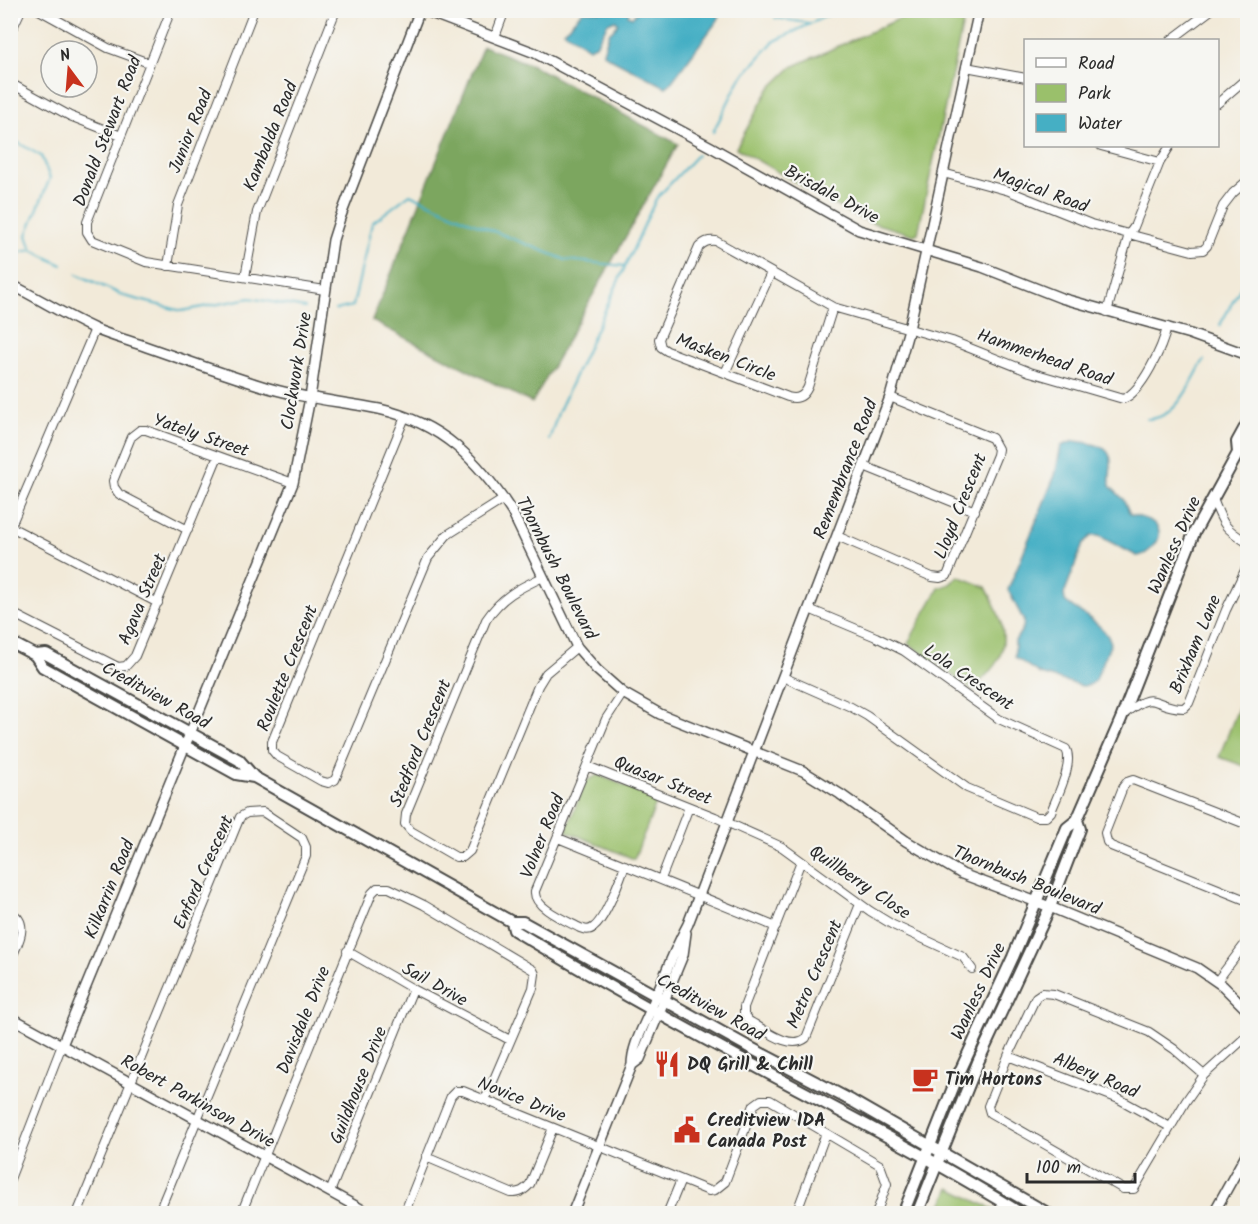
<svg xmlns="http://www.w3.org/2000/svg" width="1258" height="1224" font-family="Kalam,sans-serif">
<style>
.green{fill:#9ac06b;stroke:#62764b;stroke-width:1.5}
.forest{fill:#7ba65f;stroke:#536845;stroke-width:1.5}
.water{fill:#45afc4;stroke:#386d78;stroke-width:1.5}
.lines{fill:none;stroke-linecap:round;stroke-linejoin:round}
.stream{stroke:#45afc4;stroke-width:2}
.minor-casing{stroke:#494845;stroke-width:10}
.tertiary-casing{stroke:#494845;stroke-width:12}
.secondary-casing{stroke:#494845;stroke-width:14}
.minor{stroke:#fff;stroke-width:8}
.tertiary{stroke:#fff;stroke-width:9}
.secondary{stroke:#fff;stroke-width:10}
.labels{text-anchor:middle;stroke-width:4.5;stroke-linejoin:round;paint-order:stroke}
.street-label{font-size:18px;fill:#2b2b2b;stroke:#f6f6f2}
.poi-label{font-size:18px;font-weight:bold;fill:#2b2b2b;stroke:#f6f6f2;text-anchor:start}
</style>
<rect width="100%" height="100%" fill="#f6f6f2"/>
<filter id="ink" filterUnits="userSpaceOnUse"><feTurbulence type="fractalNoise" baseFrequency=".0167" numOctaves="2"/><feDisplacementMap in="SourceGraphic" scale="12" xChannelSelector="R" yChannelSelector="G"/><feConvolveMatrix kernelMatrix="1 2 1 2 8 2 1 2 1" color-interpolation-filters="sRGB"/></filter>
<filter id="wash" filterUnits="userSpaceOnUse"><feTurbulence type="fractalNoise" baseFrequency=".008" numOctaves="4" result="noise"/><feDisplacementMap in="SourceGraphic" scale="24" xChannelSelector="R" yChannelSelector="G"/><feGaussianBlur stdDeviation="1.35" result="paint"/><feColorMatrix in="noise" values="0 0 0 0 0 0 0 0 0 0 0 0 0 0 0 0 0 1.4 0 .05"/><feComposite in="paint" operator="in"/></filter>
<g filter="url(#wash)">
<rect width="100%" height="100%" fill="#f2ead9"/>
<!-- green -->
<path class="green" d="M 912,13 L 965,13 L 918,233 L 914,235 L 870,222 L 847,212 L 736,148 L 769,89 L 792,67 Z
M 958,576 L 986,587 C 997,608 1011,636 998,660 C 992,671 981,680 973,690 L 908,643 L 939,588 L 950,584 Z
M 1247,686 L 1248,767 L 1247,767 L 1219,757 Z
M 598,775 L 658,799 L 634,859 L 566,831 L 586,781 Z
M 950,1188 L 996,1211 L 1001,1213 L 938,1213 Z"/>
<!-- forest -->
<path class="forest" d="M 483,46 L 532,65 L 678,144 L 532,403 L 372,321 Z"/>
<!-- water -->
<path class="water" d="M 722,10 L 718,20 L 670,84 L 666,87 L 608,57 L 603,52 L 609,33 L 616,27 L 618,23 L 615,20 L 608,23 L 596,45 L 589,48 L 564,31 L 583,11 L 629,11 L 628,15 L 632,17 L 638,11 Z
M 1074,441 C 1088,443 1111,444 1111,462 C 1111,470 1109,478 1110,486 L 1123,499 L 1130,514 C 1138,517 1153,519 1157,527 C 1165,539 1148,555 1137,556 L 1099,536 L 1091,536 L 1083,544 L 1064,594 L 1065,601 C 1079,613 1106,625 1111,643 L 1095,681 L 1089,685 L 1082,686 L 1040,674 L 1015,657 L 1015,641 L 1023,628 L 1024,621 L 1008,590 L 1055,475 L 1061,446 Z"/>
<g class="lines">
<!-- stream -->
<path class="stream" d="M 775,18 L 808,23
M 713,132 L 740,79 L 773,42 L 838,10
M 10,138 L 41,156 L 50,178 L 27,235 L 32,250
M 10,254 L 32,250 L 62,265
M 77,274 L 124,296 L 182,311 L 250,298 L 305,308
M 335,310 L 353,306 L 372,223 L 410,194 L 471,222 L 566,260 L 625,266
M 1220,325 L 1248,274
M 1147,419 C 1178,419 1190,383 1204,360
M 549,440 L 558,413 L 656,199 L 697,155"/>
</g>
</g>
<g filter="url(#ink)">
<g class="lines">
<!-- minor casing -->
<g class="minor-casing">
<path id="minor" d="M 39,10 L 108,48 L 149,63
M 171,10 L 87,222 L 87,232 L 92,240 L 146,262 L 325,290
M 10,34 L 21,10
M 495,37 L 505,10
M 1171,40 L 1211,10
M 966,67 L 1026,78
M 10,83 L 70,116 L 121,136
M 1218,103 L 1248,77
M 1101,146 L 1160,162
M 943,173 L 1009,191 L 1091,224 L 1192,251 L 1203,250 L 1207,246 L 1223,206 L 1233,193 L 1248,180
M 168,266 L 178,205 L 254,10
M 245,277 L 257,212 L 336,10
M 833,307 L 808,387 C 804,396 798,400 788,397 L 667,351 L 661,347 L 659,339 L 699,247 C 704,242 708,240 716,241 L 833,307 L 952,341 L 1030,372 L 1123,399 C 1142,392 1163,346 1167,327
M 1107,312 L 1129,234 L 1134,227 L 1160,162 L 1170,146
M 725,373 L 771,273
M 405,417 L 272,742 L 272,750 L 277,756 L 321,781 L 328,783 L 335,780 L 428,558 L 447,535 L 504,499
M 864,466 L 975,511
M 1213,499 C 1223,525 1224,528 1248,543
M 11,527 L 158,603
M 10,528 L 95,329
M 188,530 L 119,494 L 114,487 L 113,481 L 131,437 L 140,430 L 146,430 L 293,483
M 837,536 L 932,577 L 940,578 L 947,576 L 997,455 L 998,449 L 992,438 L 890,397
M 543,577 C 519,588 501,597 486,620 L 406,814 L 405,824 L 411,831 L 456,857 L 463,857 L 470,851 L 538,686 L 546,673 L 577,647
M 10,612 L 118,667 L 126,666 L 135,656 L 218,456
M 783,677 L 851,707 L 867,716 L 967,788 L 1036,817 L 1046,817 L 1051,812 C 1057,796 1074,764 1066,749 L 999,719 L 904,651 L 876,637 L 809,609
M 623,693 L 606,719 L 535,891 C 533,908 567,921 580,928 C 585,930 589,931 594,927 C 605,919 620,879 625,865
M 1124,714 C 1158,687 1151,708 1184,708 L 1189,703 L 1226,610 L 1248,564
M 587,766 L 715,817 L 782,847 L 870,911 L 893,925 L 963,957 L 972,969
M 1248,825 L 1133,780 L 1127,782 L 1123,787 L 1105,833 L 1107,842 L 1111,846 L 1248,901
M 558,838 L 776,927
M 801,861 L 744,1007 L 744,1015 L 749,1021 C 764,1029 790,1051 806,1038 L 860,904
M 661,879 L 689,807
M 10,912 C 31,922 18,945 10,960
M 347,951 L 413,989 L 510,1040
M 1217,981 L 1248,940
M 1008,1056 L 1119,1099 L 1170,1127
M 1204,1075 L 1174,1049 L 1149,1032 L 1054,994 L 1042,993 L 1036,997 L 1008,1056 L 988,1106 L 990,1113 L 1123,1189 L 1134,1189 L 1186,1101 L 1204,1075 L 1248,1035
M 426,1157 L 511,1193 C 520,1193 524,1191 530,1184 L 553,1128
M 10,1179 L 62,1045
M 330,1192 L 413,989
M 77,1214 L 240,817 L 247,813 L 263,812 L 302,838 L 306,847 L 306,856 L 158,1214
M 241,1214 L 372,893 L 377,888 L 389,888 L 424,905 L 533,970 L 535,974 L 533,988 L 485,1100
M 404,1214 L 451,1096 L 456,1091 L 463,1091 L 709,1191 L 715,1190 L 725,1182 L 754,1105 L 761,1100 L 770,1100 L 880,1165 L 887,1184 L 876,1214
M 667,1214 L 681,1180
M 796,1214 L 826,1133"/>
</g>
<!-- tertiary casing -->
<g class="tertiary-casing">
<path id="tertiary" d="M 423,10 L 535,53 L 711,147 L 859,230 L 982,267 L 1061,298 L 1190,334 L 1248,355
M 10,284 C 38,298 66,316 95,329 C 111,336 130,341 147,347 C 184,360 221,373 259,385 C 298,398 339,401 379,409 C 442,423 478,460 512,512 L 577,647 L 597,670 L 623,693 L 660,714 L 803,771 L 840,794 L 906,841 L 962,874 L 1050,907 L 1197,968 L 1223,986 L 1248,1011
M 10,1017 L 370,1214
M 62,1045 L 293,483 L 310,398 L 333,240 L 340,218 L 420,10
M 632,1065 L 640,1059 L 683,955 L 686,933
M 572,1214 L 632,1065 C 632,1046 643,1028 650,1011 C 662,981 673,952 688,924 L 890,397 L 909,329 L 979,10
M 1213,1214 L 1248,1151"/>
</g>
<!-- secondary casing -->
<g class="secondary-casing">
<path id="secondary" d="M 10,642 L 35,655 L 43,667 L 236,774 L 254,777 L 512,922 L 523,922 L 747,1046 L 852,1101 L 1049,1214
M 35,655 L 46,654 L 239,760 L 254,777
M 512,922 L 514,930 C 597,980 682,1027 768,1073 C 853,1118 940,1163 1022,1214
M 903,1214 L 956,1080 L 1013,957 L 1067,828 L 1077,820 L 1121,719 L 1194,533 L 1238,453 L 1237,442 L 1248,422
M 917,1214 L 978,1062 L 1050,907 L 1080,829 L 1077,820"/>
</g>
<!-- minor -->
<use href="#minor" class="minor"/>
<!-- tertiary -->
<use href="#tertiary" class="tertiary"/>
<!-- secondary -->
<use href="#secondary" class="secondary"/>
</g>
</g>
<!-- icons -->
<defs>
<g id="restaurant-bare" transform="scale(2.07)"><path d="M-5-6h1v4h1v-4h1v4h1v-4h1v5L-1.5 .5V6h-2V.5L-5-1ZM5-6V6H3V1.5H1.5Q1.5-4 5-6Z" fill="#c8321e" stroke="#f6f6f2" stroke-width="2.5" paint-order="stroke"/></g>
<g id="cafe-bare" transform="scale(2.07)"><path d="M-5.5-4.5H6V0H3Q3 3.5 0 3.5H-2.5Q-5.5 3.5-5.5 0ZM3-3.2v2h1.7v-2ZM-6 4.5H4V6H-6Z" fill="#c8321e" stroke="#f6f6f2" stroke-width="2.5" paint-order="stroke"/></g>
<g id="civic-bare" transform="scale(2.07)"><path d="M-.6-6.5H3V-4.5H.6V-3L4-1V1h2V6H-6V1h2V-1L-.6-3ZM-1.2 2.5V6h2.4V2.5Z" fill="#c8321e" stroke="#f6f6f2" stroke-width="2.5" paint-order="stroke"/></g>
</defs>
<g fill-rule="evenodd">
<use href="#restaurant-bare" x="667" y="1064"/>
<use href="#cafe-bare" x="925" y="1079"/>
<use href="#civic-bare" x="687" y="1130"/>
</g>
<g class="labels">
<!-- street labels -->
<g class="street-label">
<text transform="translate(107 131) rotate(-69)" y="6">Donald Stewart Road</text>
<text transform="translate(190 131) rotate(-68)" y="6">Junior Road</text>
<text transform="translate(270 136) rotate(-68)" y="6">Kambalda Road</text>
<text transform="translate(1041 190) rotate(20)" y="6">Magical Road</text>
<text transform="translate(832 194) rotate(28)" y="6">Brisdale Drive</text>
<text transform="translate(726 357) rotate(21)" y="6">Masken Circle</text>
<text transform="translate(1045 357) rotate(19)" y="6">Hammerhead Road</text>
<text transform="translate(296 371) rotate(-81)" y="6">Clockwork Drive</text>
<text transform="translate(201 435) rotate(19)" y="6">Yately Street</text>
<text transform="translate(845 469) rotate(-69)" y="6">Remembrance Road</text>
<text transform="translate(960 506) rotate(-68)" y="6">Lloyd Crescent</text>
<text transform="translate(1174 545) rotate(-66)" y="6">Wanless Drive</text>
<text transform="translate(557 568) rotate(63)" y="6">Thornbush Boulevard</text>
<text transform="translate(142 599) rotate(-67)" y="6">Agava Street</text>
<text transform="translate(1195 644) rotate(-67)" y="6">Brixham Lane</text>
<text transform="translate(287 668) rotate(-68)" y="6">Roulette Crescent</text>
<text transform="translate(969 677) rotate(34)" y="6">Lola Crescent</text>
<text transform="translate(156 695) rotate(29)" y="6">Creditview Road</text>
<text transform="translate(420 743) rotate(-68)" y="6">Stedford Crescent</text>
<text transform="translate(663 780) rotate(22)" y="6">Quasar Street</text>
<text transform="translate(542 836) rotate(-68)" y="6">Volner Road</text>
<text transform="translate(203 872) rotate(-66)" y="6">Enford Crescent</text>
<text transform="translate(1027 880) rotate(22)" y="6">Thornbush Boulevard</text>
<text transform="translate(860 882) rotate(34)" y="6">Quillberry Close</text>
<text transform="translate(109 889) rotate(-68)" y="6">Kilkarrin Road</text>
<text transform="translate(814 974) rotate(-67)" y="6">Metro Crescent</text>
<text transform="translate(435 984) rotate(29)" y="6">Sail Drive</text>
<text transform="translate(978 991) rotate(-65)" y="6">Wanless Drive</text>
<text transform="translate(711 1007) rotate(29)" y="6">Creditview Road</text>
<text transform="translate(303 1020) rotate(-68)" y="6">Davisdale Drive</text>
<text transform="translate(1096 1075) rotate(23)" y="6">Albery Road</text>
<text transform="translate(358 1085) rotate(-68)" y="6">Guildhouse Drive</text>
<text transform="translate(522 1099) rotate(22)" y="6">Novice Drive</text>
<text transform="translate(198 1101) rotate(29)" y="6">Robert Parkinson Drive</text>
</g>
<!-- poi labels -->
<g class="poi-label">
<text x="687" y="1070">DQ Grill &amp; Chill</text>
<text x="945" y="1085">Tim Hortons</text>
<text x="707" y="1126">Creditview IDA<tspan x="707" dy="21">Canada Post</tspan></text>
</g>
</g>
<!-- margin -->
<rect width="1258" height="1224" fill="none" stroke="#f6f6f2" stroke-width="36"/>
<!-- legend -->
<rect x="1024" y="39" width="195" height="108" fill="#f6f6f2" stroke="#a5a5a2" stroke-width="1.5"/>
<rect x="1036" y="58" width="30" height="9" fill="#ffffff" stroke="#a5a5a2" stroke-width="1.5"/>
<text x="1078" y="69" font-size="18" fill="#2b2b2b">Road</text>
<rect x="1036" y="84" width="30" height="18" fill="#9ac06b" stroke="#a5a5a2" stroke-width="1.5"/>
<text x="1078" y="99" font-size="18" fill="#2b2b2b">Park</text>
<rect x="1036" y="114" width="30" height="18" fill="#45afc4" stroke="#a5a5a2" stroke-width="1.5"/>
<text x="1078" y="129" font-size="18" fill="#2b2b2b">Water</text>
<!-- north arrow -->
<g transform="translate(69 69) rotate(344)"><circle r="28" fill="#f6f6f2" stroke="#a5a5a2" stroke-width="1.5"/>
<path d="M0-4.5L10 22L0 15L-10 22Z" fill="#c8321e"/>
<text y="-9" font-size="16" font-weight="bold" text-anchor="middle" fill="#2b2b2b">N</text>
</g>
<!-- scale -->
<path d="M1027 1173v9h108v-9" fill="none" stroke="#2b2b2b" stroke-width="3"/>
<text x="1036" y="1173" font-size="18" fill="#2b2b2b" stroke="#f6f6f2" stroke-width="4.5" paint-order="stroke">100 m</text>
</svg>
